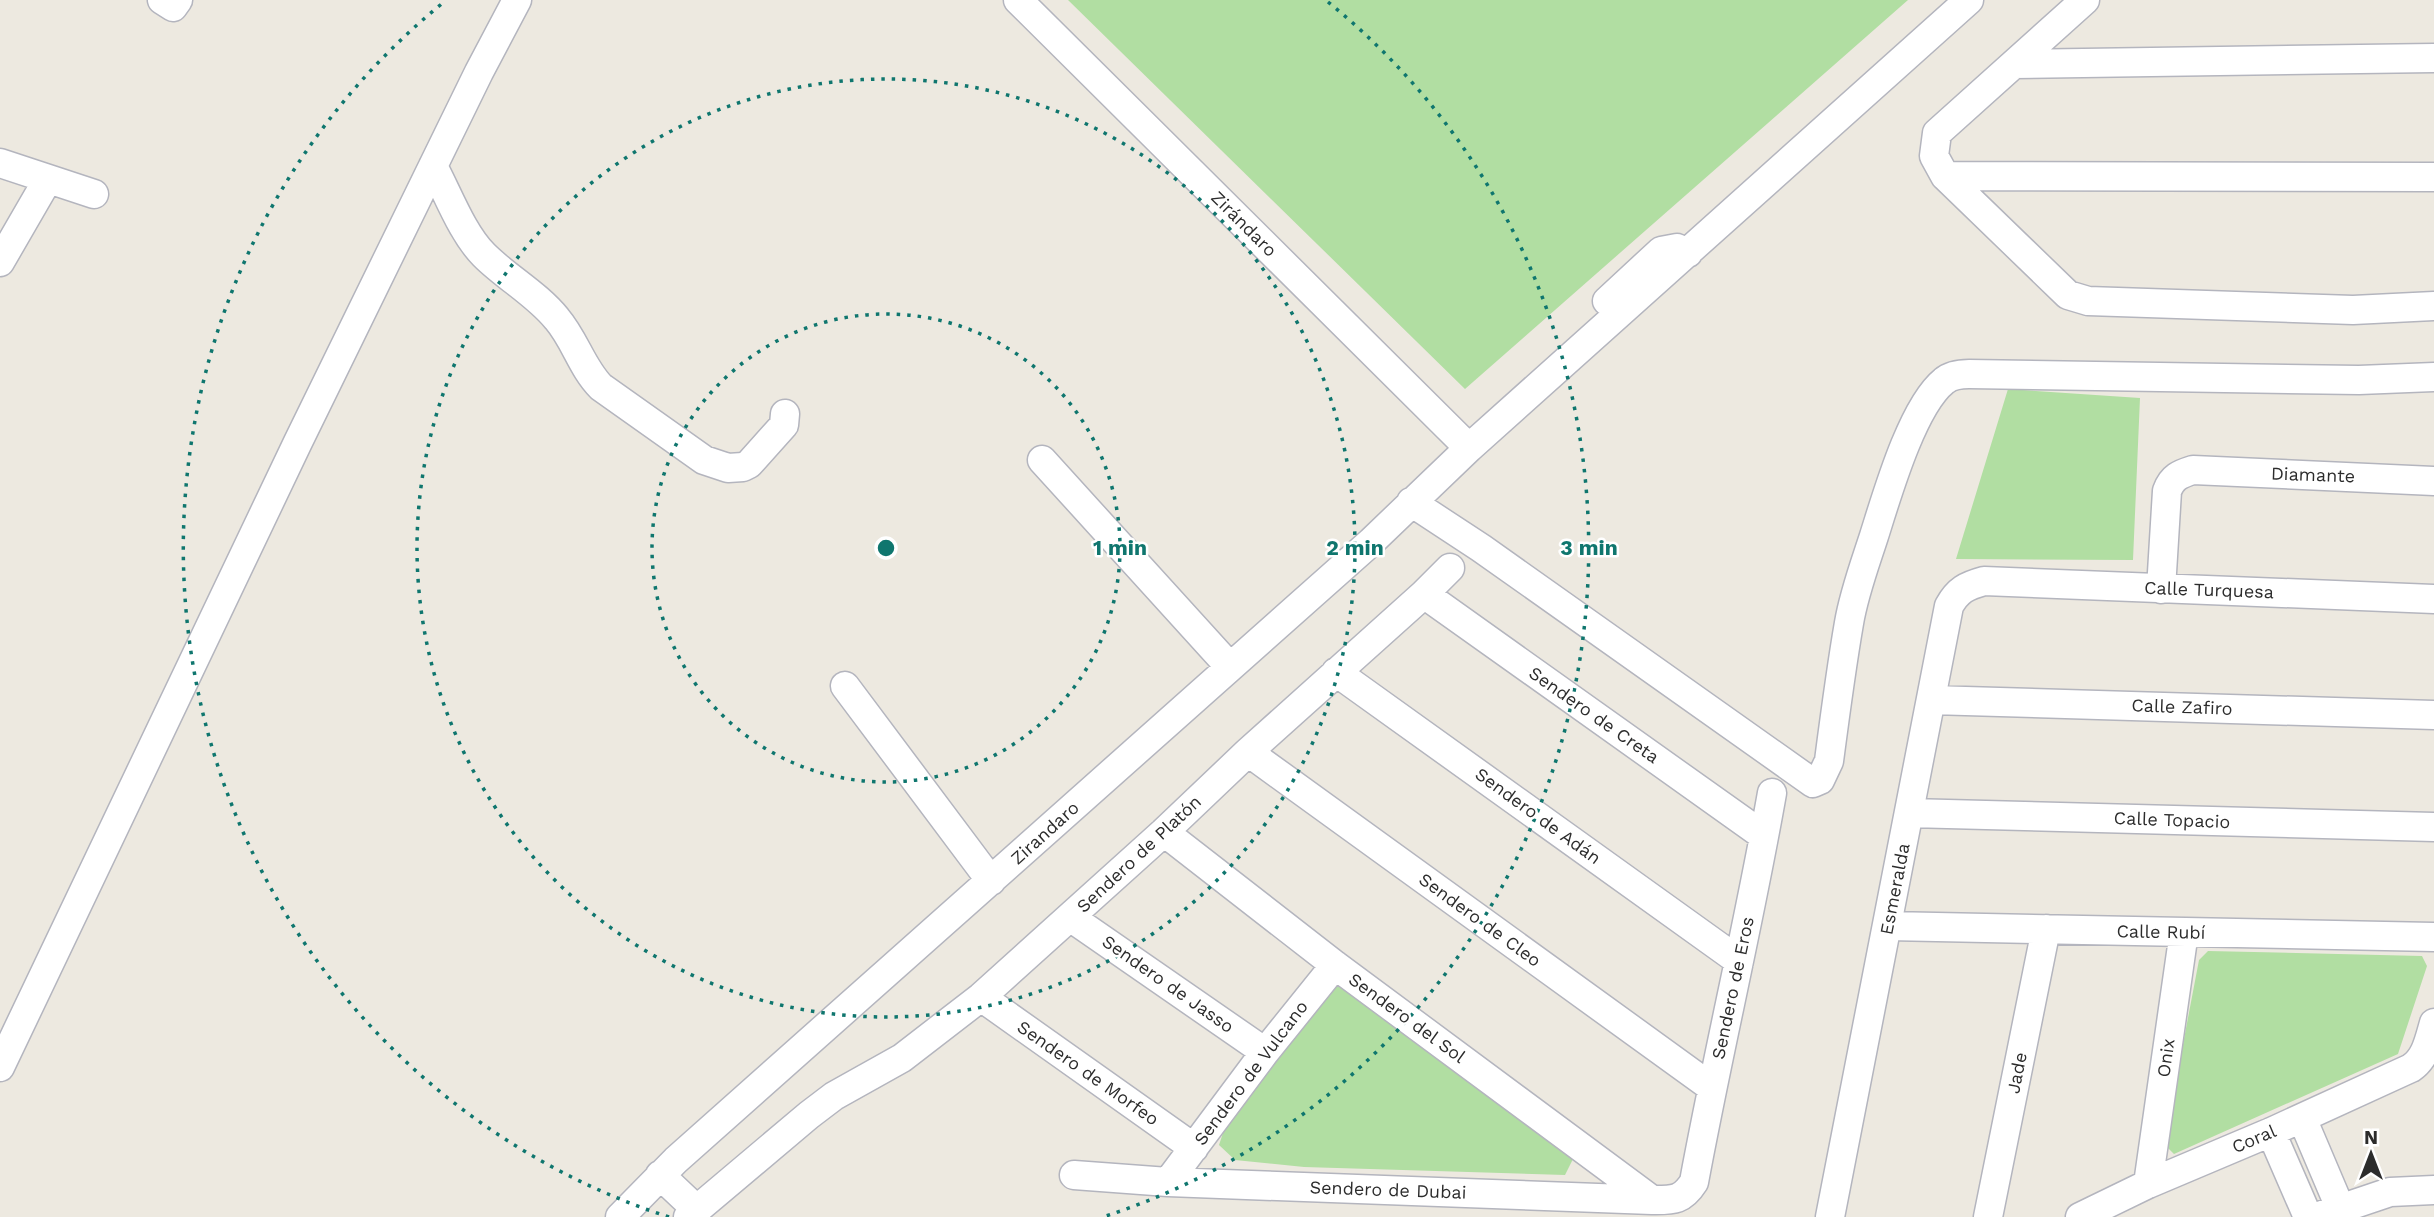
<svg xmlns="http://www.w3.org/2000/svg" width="2434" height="1217" font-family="'Work Sans',sans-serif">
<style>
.green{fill:#b1dea2}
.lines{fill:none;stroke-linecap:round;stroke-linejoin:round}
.minor-casing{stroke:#b4b5be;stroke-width:31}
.minor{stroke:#fff;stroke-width:28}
.ring{fill:none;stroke:#0f766e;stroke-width:3.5;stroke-dasharray:3.5 7}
.labels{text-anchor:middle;stroke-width:5;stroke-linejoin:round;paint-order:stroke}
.street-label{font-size:18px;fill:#2c2c2c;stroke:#fff}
.centre{fill:#0f766e;stroke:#fff;stroke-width:3.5}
.ring-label{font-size:21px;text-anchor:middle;font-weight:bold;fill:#0f766e;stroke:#fff;stroke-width:5;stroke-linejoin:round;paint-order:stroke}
</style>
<rect width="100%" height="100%" fill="#ede9e0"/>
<!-- green -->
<path class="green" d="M 1068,0 L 1908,0 L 1465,389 Z
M 2008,389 L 2140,398 L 2133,560 L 1956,559 Z
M 2208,951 L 2422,956 L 2427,966 L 2398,1054 L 2174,1154 L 2164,1144 L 2199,960 Z
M 1342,984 L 1573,1159 L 1565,1175 L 1304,1167 L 1235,1160 L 1219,1145 L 1225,1127 L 1329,985 Z"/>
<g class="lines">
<!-- minor casing -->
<g class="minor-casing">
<path id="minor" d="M 162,0 L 173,7 L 178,0
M 1018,0 L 1469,448
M 2085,0 L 1937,133 L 1934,156 L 1945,176 L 2068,295 L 2088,301 L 2353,310 L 2434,306
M 2014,64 L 2434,58
M 0,163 L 94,194
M 433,166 C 448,194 462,233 484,255 C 507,278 537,294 557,319 C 575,340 582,368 601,387 L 704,460 L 728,468 L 743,467 L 749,464 L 784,425 L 785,414
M 1945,176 L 2434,177
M 0,262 L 48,179
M 1607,301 L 1661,251 L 1677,248 L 1688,253
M 1042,460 L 1230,667
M 1411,502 L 1481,548 L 1813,783 L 1820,780 L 1829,761 C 1835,715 1841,669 1849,623 C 1854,593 1865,564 1874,536 C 1887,495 1912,407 1944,381 C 1951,375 1960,374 1969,374 L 2359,380 L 2434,377
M 2161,589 L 2167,491 C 2172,477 2180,474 2193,470 L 2434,481
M 1424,594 L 1764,836
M 1336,672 L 1739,961
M 845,686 L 991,881
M 1931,700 L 2434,715
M 1248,752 L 1711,1087
M 1909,813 L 2434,827
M 1164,832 L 1335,965 L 1652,1200
M 1070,917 L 1265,1052
M 1888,926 L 2434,937
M 981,997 L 1194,1148
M 0,1067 L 298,442 L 479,72 L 517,0
M 2302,1118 L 2344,1217
M 2271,1132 L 2308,1217
M 660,1175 L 697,1210
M 1074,1175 L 1168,1182 L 1652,1200 C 1673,1200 1682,1201 1694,1182 C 1718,1052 1749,924 1772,793
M 1168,1182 L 1265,1052 L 1335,965
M 2148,1184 L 2184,932
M 620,1217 L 676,1160 L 1371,542 L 1469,448 L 1969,0
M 688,1217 L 809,1115 L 834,1096 L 902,1058 L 981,997 L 1164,832 L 1248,752 L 1424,594 L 1450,568
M 1830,1217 L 1949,606 C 1958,590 1966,586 1984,581 L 2434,599
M 1988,1217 L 2046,929
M 2080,1217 L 2148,1184 L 2271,1132 L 2411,1068 C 2426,1058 2429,1040 2434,1023
M 2316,1217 L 2390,1192 L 2434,1190"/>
</g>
<!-- minor -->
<use href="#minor" class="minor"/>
</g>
<!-- distance rings -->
<g class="ring">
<circle cx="886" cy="548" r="234"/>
<circle cx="886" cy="548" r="469"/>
<path d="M669 1217A703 703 0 0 1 444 2M1328 2A703 703 0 0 1 1103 1217"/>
</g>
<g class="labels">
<!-- street labels -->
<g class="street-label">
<text transform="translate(1244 224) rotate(45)" y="6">Zirándaro</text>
<text transform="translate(2313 475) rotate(2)" y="6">Diamante</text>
<text transform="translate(2209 590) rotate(2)" y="6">Calle Turquesa</text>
<text transform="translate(2182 707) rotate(2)" y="6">Calle Zafiro</text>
<text transform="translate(1594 715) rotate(35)" y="6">Sendero de Creta</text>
<text transform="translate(1538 816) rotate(36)" y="6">Sendero de Adán</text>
<text transform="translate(2172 820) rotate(2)" y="6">Calle Topacio</text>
<text transform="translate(1045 833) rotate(-42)" y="6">Zirandaro</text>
<text transform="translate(1139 854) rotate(-43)" y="6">Sendero de Platón</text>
<text transform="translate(1895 889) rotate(-79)" y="6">Esmeralda</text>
<text transform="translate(1480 920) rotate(36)" y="6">Sendero de Cleo</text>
<text transform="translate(2161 932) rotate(1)" y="6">Calle Rubí</text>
<text transform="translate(1168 984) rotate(35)" y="6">Sendero de Jasso</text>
<text transform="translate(1733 988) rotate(-78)" y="6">Sendero de Eros</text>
<text transform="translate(1407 1018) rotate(36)" y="6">Sendero del Sol</text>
<text transform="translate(2166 1058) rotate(-82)" y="6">Onix</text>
<text transform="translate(1088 1073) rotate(35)" y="6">Sendero de Morfeo</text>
<text transform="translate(1251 1073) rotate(-53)" y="6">Sendero de Vulcano</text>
<text transform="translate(2017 1073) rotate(-79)" y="6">Jade</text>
<text transform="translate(2254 1139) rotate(-23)" y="6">Coral</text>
<text transform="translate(1388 1190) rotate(2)" y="6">Sendero de Dubai</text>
</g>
</g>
<circle cx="886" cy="548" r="10" class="centre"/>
<g class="ring-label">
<text x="1120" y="555">1 min</text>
<text x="1355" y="555">2 min</text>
<text x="1589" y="555">3 min</text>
</g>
<!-- north arrow -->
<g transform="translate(2371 1154)" stroke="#ffffff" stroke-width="5" paint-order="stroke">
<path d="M0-5L12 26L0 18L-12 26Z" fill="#2c2c2c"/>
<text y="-10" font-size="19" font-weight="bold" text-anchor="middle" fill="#2c2c2c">N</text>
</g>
</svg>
